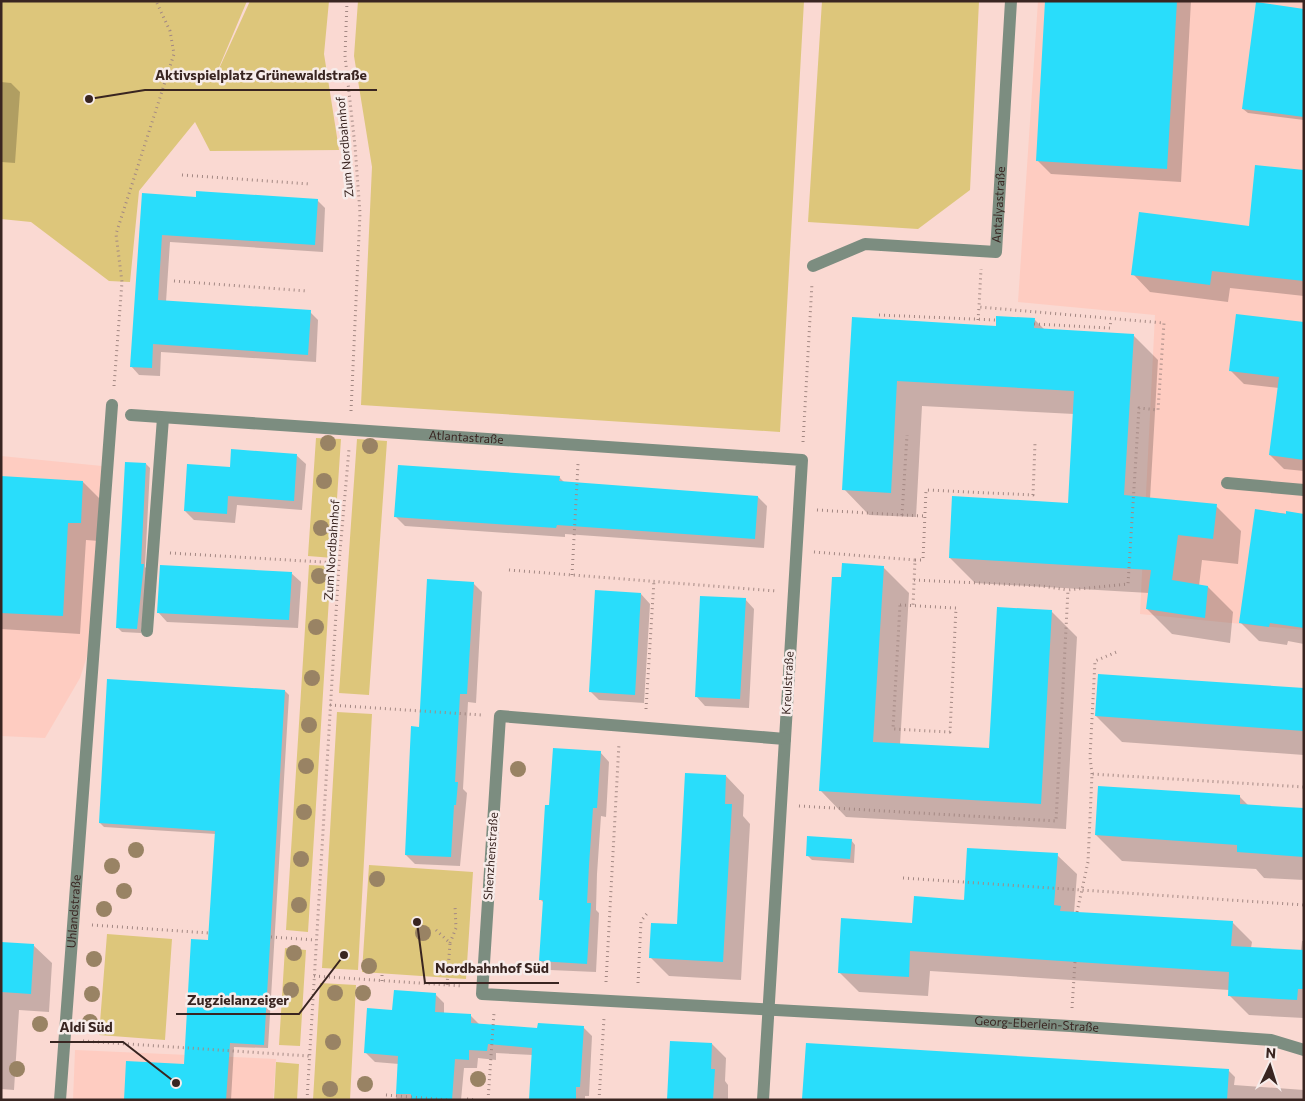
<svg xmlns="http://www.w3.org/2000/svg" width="1305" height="1101" font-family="Commissioner,sans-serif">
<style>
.built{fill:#feccc1}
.green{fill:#ddc67b}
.shadow{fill:#0003}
.building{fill:#29ddfb}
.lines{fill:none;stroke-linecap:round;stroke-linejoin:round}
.path{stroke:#a38883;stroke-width:3;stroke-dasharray:1 4;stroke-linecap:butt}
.minor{stroke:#7c8d80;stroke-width:12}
.tree{fill:#998364}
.labels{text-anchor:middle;stroke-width:5;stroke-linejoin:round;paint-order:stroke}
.street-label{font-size:12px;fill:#392521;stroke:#f7ecea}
.leader{fill:none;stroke:#392521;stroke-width:2}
.callout-dot{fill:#392521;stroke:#f7ecea;stroke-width:2}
.callout-label{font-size:14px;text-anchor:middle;font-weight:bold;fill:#392521;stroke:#f7ecea;stroke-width:5;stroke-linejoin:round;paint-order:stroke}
</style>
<rect width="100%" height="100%" fill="#fad9d2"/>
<!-- built -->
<path class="built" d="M 1038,1 L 1304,1 L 1304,630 L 1140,614 L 1155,315 L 1018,302 Z
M 1,456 L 102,466 L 92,641 L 80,678 L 45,738 L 1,736 Z
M 75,1050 L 276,1059 L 273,1100 L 73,1100 Z"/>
<!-- green -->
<path class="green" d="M 1,1 L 247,1 L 212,84 L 250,1 L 329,1 L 324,54 L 339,150 L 210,151 L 195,122 L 139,191 L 130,282 L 109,281 L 31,222 L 1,219 Z
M 358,1 L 804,1 L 780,432 L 361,405 L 372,167 L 354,56 Z
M 822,1 L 979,1 L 970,190 L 918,229 L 808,222 Z
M 316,438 L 341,439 L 333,558 L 308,556 Z
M 357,439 L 387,441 L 369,695 L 339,693 Z
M 309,565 L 331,566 L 308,932 L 286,930 Z
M 337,712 L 372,714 L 358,970 L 322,968 Z
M 369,865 L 473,872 L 466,979 L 362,972 Z
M 107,934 L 172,939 L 165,1040 L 99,1035 Z
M 285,948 L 306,950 L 300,1046 L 279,1045 Z
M 320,983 L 356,985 L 350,1100 L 313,1100 Z
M 276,1062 L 299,1064 L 297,1100 L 274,1100 Z"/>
<!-- shadow -->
<path class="shadow" d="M 1047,1 L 1191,1 L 1181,182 L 1051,174 L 1037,160 Z
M 1304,10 L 1304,120 L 1248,113 L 1243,109 Z
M 1,82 L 11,83 L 20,92 L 15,163 L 1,162 Z
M 1304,172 L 1304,296 L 1230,288 L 1228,302 L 1150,292 L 1133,274 L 1250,228 Z
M 143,195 L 197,198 L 317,200 L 325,208 L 323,252 L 170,242 L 166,302 L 310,312 L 318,320 L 316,362 L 161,352 L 160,376 L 139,375 L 131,366 Z
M 854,319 L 997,327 L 1034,319 L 1045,330 L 1133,335 L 1158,360 L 1150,499 L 1216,506 L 1241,531 L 1238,564 L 1202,560 L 1199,586 L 1208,587 L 1233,612 L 1230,643 L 1172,634 L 1147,609 L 1149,593 L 975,583 L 950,558 L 1069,504 L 1074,414 L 922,406 L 916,517 L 869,515 L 844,489 Z
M 1304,324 L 1304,471 L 1284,469 L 1270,455 L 1279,388 L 1244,384 L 1230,370 Z
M 296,455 L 306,464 L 302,510 L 237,505 L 235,523 L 194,520 L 185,511 L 231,469 Z
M 146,464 L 150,468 L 145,567 L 148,570 L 141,633 L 122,632 L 117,627 Z
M 1,477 L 83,482 L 101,500 L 99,541 L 86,540 L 80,634 L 1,629 Z
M 559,477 L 565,483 L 758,497 L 767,506 L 764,548 L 565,534 L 565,537 L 405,526 L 396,517 Z
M 1256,510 L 1304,516 L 1304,644 L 1288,641 L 1287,645 L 1259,641 L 1240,622 Z
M 883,567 L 909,593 L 900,745 L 990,750 L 1051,611 L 1077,637 L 1066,829 L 846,817 L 821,791 L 842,579 Z
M 291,573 L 301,582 L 298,628 L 167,622 L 158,612 Z
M 473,583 L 482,592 L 476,703 L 468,702 L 463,789 L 467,793 L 460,866 L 415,864 L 406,855 L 420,728 Z
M 641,594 L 650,604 L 644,703 L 599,700 L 590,691 Z
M 745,599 L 754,609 L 749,708 L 705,706 L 696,696 Z
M 1304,690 L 1304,755 L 1122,742 L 1096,716 Z
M 285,691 L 289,695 L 268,1048 L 234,1047 L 231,1100 L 125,1100 L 185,1065 L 210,941 L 216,834 L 104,827 L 100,823 Z
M 600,752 L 609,762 L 606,817 L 601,816 L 597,874 L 596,910 L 599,913 L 596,972 L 550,970 L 540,960 L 544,903 L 540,899 L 550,806 Z
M 726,776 L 744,795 L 743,816 L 750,824 L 741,980 L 669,976 L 650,957 L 678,925 Z
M 1240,797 L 1249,806 L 1304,809 L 1304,880 L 1264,878 L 1256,869 L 1122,861 L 1096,835 Z
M 851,840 L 855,845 L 854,863 L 812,860 L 807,855 Z
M 1057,855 L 1077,874 L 1074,913 L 1232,922 L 1252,942 L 1251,948 L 1301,951 L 1302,941 L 1304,941 L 1304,1018 L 1249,1015 L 1229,995 L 1229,990 L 930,971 L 928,996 L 859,992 L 839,972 L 913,924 Z
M 1,943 L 33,945 L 52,963 L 49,1012 L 19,1010 L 14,1090 L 1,1089 Z
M 435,994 L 444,1003 L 444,1014 L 471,1016 L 480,1025 L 539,1029 L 583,1027 L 592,1036 L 589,1096 L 585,1096 L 585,1100 L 530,1100 L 533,1055 L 496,1053 L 496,1060 L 478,1058 L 477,1068 L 464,1068 L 461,1100 L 396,1100 L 399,1064 L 375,1062 L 366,1053 L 394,1011 Z
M 712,1044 L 726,1058 L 725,1081 L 728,1085 L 728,1100 L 668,1100 Z
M 1228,1070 L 1235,1077 L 1234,1085 L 1304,1090 L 1304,1100 L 804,1098 Z"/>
<!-- building -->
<path class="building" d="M 1045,1 L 1177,1 L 1167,169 L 1036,161 Z
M 1256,2 L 1304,9 L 1304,117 L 1242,109 Z
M 1255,165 L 1304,170 L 1304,281 L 1212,271 L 1210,285 L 1131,275 L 1139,212 L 1249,226 Z
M 196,191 L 318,199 L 315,245 L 162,235 L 158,300 L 311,310 L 308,355 L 153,344 L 152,368 L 130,367 L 142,193 L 196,197 Z
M 1236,314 L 1304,322 L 1304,460 L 1269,455 L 1279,377 L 1229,371 Z
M 996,316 L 1035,318 L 1034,328 L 1134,334 L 1124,495 L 1217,504 L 1213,539 L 1178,535 L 1172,580 L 1208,586 L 1205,618 L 1146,609 L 1151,570 L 949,558 L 952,496 L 1068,503 L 1074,391 L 897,381 L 891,493 L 842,490 L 852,317 L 996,326 Z
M 231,449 L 297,454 L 294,501 L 228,496 L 227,514 L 184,511 L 187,464 L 230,467 Z
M 125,462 L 146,463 L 141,564 L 144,564 L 137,629 L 116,628 Z
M 398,465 L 560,476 L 559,481 L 758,496 L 755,539 L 557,525 L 556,528 L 394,517 Z
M 1,476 L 83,481 L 81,523 L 68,523 L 63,616 L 1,613 Z
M 1255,509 L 1286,514 L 1286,511 L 1304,514 L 1304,628 L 1270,623 L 1269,627 L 1239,623 Z
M 842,563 L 884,566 L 873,742 L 989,748 L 997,607 L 1052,610 L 1041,804 L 819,791 L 832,577 L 841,577 Z
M 160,565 L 292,572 L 289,620 L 157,613 Z
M 427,579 L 474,582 L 467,694 L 460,694 L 455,782 L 458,782 L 456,805 L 454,805 L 451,857 L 405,855 L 411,726 L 419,727 Z
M 595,590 L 641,593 L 635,695 L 589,692 Z
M 700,596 L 746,598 L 740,699 L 695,697 Z
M 1098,674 L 1304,688 L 1304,731 L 1095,716 Z
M 107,679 L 285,690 L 264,1045 L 230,1043 L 226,1100 L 124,1100 L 126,1061 L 184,1064 L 191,939 L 208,940 L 215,831 L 99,823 Z
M 553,748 L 601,751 L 597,808 L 593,808 L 589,865 L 587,903 L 591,903 L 587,964 L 539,961 L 543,900 L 539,900 L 545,805 L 549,805 Z
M 685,773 L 726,775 L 725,804 L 732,804 L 723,962 L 649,958 L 651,923 L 677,924 Z
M 1098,786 L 1240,795 L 1240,804 L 1304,808 L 1304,857 L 1237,852 L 1237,845 L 1095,835 Z
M 807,836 L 852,839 L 850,859 L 806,856 Z
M 967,848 L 1058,853 L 1054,905 L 1061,906 L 1060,911 L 1233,921 L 1231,946 L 1304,950 L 1304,989 L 1298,989 L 1297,1000 L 1228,996 L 1229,972 L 910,951 L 909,977 L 838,973 L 841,918 L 912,923 L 914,896 L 964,900 Z
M 1,942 L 34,944 L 31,994 L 1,992 Z
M 394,990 L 436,993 L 435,1012 L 471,1014 L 471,1023 L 537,1028 L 538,1023 L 584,1026 L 580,1087 L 576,1087 L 576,1100 L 529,1100 L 532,1048 L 488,1044 L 487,1051 L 469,1050 L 469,1060 L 455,1059 L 452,1100 L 411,1100 L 411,1094 L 396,1094 L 398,1056 L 364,1053 L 367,1008 L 392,1010 Z
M 670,1041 L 712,1043 L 711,1069 L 715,1069 L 713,1100 L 667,1100 Z
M 806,1043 L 1229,1069 L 1227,1100 L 802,1099 Z"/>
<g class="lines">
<!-- path -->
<path class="path" d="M 347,1 L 345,56 L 355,146 L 360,213 L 351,411
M 182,175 L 310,184
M 174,281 L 307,291
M 879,315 L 996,320
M 978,320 L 979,307
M 1034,324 L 1110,328 L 1111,319
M 114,386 L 122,282 L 116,234 L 174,54 L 170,31 L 156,1
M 803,442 L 812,283
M 817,510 L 902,515 L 907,435
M 902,515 L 925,516
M 814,552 L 915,560 L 913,606
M 170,553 L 339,563
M 915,560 L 923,560 L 926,490 L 1033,495 L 1035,443
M 509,570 L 776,591
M 572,575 L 578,464
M 914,580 L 1042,586 L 1068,590
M 900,605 L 956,608 L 950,732 L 893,729 Z
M 330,705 L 482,715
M 646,709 L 654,580
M 1092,774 L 1090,757 L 1095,661 L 1119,651
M 799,806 L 1056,821 L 1068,590 L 1128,584 L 1139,408 L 1158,410 L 1164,323 L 979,307 L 981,269
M 903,878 L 1304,905
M 1077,912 L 1088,862 L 1092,774 L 1304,787
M 92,925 L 209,933
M 436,930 L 450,943 L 447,985
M 271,937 L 316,940
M 450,943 L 456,928 L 455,906
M 314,976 L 463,986
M 382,981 L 382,973
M 606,982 L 619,743
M 638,983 L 641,921 L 649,911
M 1072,1008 L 1075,962
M 83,1041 L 309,1056
M 386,1095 L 449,1100
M 467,1099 L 476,1100
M 307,1100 L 339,563 L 349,449
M 488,1100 L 494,1013
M 599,1100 L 604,1018"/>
<!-- minor -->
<g class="minor">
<path id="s1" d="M 813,266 L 865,244 L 996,252 L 1011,1"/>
<path id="s2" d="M 131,415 L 802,460 L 763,1100"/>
<path d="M 1227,483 L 1304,490"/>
<path d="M 147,631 L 163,418"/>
<path id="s3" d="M 785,739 L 500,716 L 482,994 L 1070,1026 L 1271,1040 L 1304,1050"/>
<path id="s4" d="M 60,1100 L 112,405"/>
</g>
</g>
<!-- trees -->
<g class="tree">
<circle cx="328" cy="443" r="8"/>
<circle cx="370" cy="446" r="8"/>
<circle cx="324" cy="481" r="8"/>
<circle cx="321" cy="528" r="8"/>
<circle cx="319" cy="576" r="8"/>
<circle cx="316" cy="627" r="8"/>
<circle cx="312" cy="678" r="8"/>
<circle cx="309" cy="725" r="8"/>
<circle cx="306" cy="766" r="8"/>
<circle cx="518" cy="769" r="8"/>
<circle cx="304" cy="812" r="8"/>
<circle cx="136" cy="850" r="8"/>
<circle cx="301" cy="859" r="8"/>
<circle cx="112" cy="866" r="8"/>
<circle cx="377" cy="879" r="8"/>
<circle cx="124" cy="891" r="8"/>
<circle cx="299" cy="905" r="8"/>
<circle cx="104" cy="909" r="8"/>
<circle cx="423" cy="933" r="8"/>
<circle cx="294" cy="953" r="8"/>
<circle cx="94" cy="959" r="8"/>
<circle cx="369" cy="966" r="8"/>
<circle cx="291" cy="990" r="8"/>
<circle cx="335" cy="993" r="8"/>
<circle cx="363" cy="993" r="8"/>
<circle cx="92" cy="994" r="8"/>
<circle cx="90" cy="1022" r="8"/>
<circle cx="40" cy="1024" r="8"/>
<circle cx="333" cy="1042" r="8"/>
<circle cx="17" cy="1069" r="8"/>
<circle cx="478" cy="1079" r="8"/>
<circle cx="365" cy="1084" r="8"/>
<circle cx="330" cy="1089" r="8"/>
</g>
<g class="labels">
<!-- street labels -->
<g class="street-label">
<text transform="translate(345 147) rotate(-95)" y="4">Zum Nordbahnhof</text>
<text dy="4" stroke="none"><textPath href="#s1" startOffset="235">Antalyastraße</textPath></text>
<text dy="4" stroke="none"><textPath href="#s2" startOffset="336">Atlantastraße</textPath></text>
<text transform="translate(332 550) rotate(-86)" y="4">Zum Nordbahnhof</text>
<text transform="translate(788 683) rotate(-87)" y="4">Kreulstraße</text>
<text transform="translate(491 856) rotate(-86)" y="4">Shenzhenstraße</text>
<text dy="4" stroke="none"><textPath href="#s4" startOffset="189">Uhlandstraße</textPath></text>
<text dy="4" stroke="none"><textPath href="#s3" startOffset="1120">Georg-Eberlein-Straße</textPath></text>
</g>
</g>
<!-- callouts -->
<path class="leader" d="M89 99L145 90H377M417 922L425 983H559M344 955L299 1014H176M176 1083L123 1042H50"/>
<g class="callout-dot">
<circle cx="89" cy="99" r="5"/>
<circle cx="417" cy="922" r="5"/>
<circle cx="344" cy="955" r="5"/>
<circle cx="176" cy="1083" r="5"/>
</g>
<g class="callout-label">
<text x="261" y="80">Aktivspielplatz Grünewaldstraße</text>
<text x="492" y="973">Nordbahnhof Süd</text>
<text x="238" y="1005">Zugzielanzeiger</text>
<text x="86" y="1032">Aldi Süd</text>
</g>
<!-- border -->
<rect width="1305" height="1101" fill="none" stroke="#392521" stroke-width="5"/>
<!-- north arrow -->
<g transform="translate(1270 1066) rotate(4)" stroke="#f7ecea" stroke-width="4" paint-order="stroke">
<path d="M0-4L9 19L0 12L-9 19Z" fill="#392521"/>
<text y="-8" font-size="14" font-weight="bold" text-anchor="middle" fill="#392521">N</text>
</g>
</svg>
